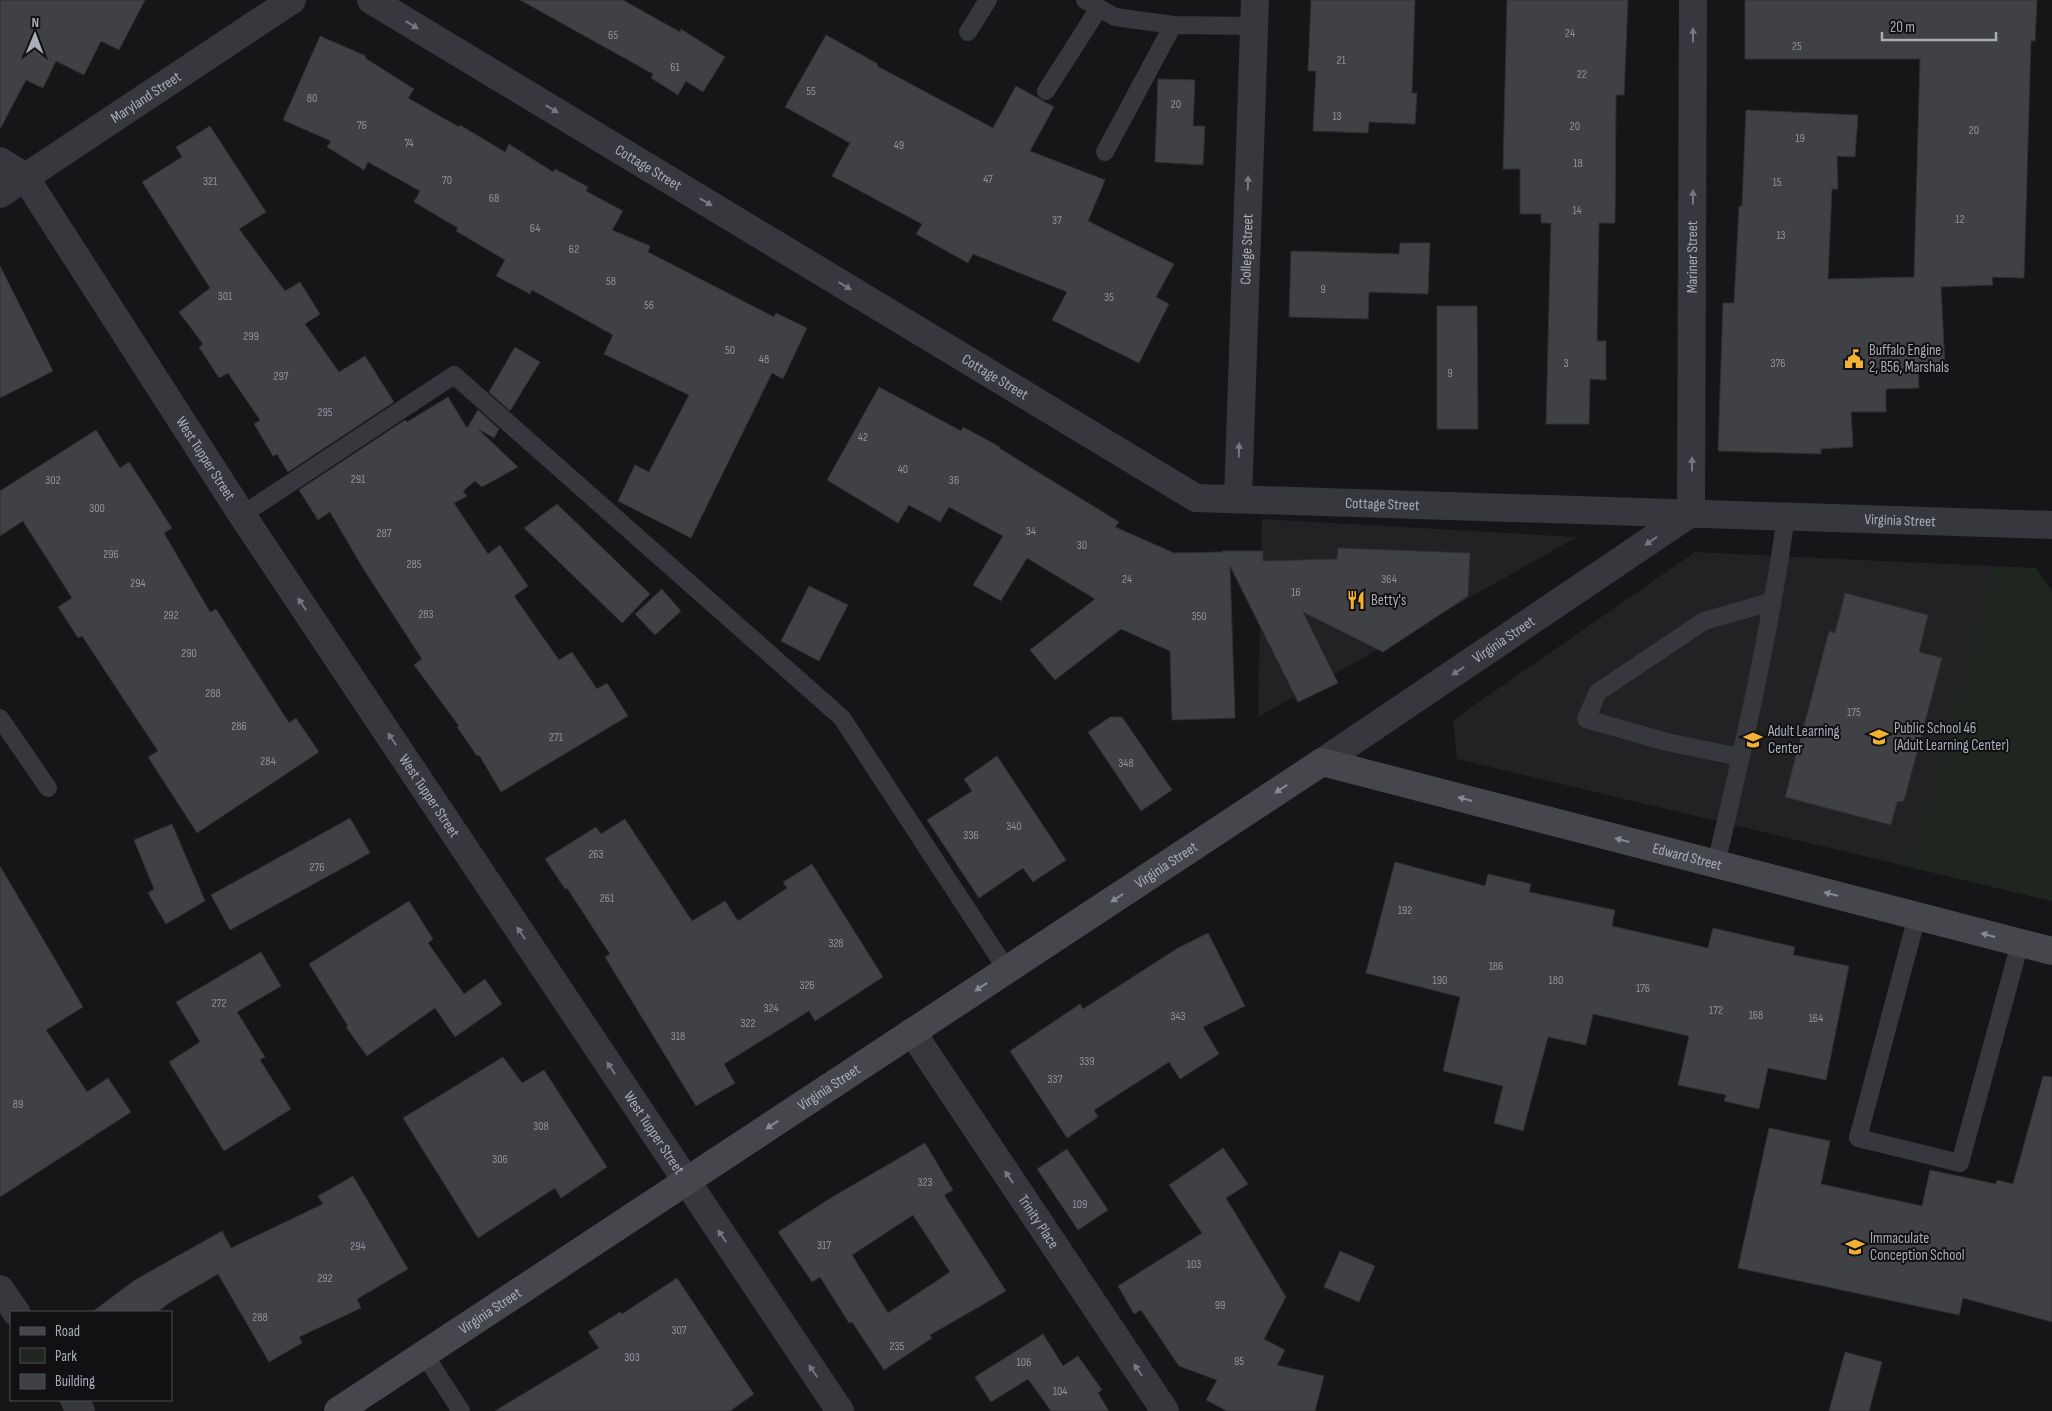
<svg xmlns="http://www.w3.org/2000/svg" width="2052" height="1411" font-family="'Sofia Sans Condensed',sans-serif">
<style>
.built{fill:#222225}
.green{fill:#1e261f}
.building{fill:#404145;stroke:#303034;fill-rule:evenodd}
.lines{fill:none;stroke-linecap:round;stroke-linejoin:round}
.lane{stroke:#37383d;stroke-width:18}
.street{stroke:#37383d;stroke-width:28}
.secondary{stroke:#45474d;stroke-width:28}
.oneway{fill:#757881}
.oneway2{fill:#858993}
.labels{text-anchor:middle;stroke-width:4;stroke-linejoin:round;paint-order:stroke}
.number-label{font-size:12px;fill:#8e929b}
.street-label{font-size:15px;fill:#a8adb8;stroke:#111113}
.poi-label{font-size:15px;fill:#a8adb8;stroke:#111113;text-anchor:start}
</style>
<rect width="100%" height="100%" fill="#161618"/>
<!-- built -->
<path class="built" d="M 1262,519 L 1577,537 L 1258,717 Z
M 1695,552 L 2036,568 L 2052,591 L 2052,901 L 1457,759 L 1453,720 Z"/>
<!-- green -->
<path class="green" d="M 1996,567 L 2036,568 L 2052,591 L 2052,901 L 1909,867 Z"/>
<!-- building -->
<path class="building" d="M 0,0 L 145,0 L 119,50 L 101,41 L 84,75 L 56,61 L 43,88 L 26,80 L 0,129 Z
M 520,0 L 623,0 L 680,32 L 681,29 L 725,57 L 703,92 L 686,81 L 678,95 L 651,78 L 653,74 Z
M 1311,0 L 1415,0 L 1412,93 L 1417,93 L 1415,124 L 1369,122 L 1368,133 L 1313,131 L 1316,71 L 1308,71 Z
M 1507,0 L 1628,0 L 1624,95 L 1616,95 L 1615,223 L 1599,223 L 1597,341 L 1606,341 L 1606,380 L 1590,379 L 1589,424 L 1546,424 L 1551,223 L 1541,223 L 1541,214 L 1520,214 L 1520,169 L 1503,169 Z
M 1745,0 L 2037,0 L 2035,41 L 2031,41 L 2024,278 L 1992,277 L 1993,285 L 1941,287 L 1945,367 L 1918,368 L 1919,388 L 1886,389 L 1886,412 L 1851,412 L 1853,447 L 1821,449 L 1821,454 L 1718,451 L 1723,303 L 1734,303 L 1739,206 L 1742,206 L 1746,110 L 1858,115 L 1855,157 L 1837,156 L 1838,189 L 1832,189 L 1828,279 L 1914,277 L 1920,59 L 1745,59 Z
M 826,35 L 878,64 L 877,66 L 993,128 L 1016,86 L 1054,107 L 1030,151 L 1105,180 L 1088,221 L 1174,264 L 1156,297 L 1169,304 L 1139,363 L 1052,320 L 1067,292 L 973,254 L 968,263 L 916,234 L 922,224 L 832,176 L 850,143 L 785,107 Z
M 320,36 L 366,56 L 365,58 L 414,89 L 408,98 L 459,127 L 460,125 L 505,152 L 509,144 L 553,172 L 555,169 L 588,187 L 586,191 L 623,211 L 612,230 L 650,246 L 648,252 L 774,317 L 776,313 L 807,328 L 783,379 L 772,373 L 691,538 L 618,501 L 635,465 L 649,472 L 689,395 L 604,354 L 613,335 L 532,290 L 530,294 L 496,276 L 505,260 L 456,231 L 458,228 L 414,202 L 420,191 L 368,162 L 364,170 L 327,147 L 331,141 L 283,120 Z
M 1158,79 L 1195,80 L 1193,126 L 1205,126 L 1203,165 L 1155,162 Z
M 210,126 L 266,212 L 239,229 L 285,291 L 300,282 L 320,314 L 305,324 L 339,372 L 365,356 L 394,402 L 288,472 L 277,454 L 273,456 L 254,424 L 260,420 L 228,373 L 219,378 L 199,347 L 203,344 L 179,312 L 210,288 L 142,182 L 182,157 L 176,147 Z
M 1400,243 L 1430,243 L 1428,294 L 1369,292 L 1368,319 L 1289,317 L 1291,251 L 1399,254 Z
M 0,266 L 53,371 L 0,398 Z
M 1437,306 L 1477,306 L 1478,429 L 1437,429 Z
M 515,347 L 540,362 L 510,411 L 489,392 Z
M 879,387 L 961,431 L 963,427 L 1000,447 L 999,448 L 1119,522 L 1115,527 L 1174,553 L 1223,552 L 1222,551 L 1263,551 L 1263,561 L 1337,559 L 1338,548 L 1470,553 L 1468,596 L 1383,652 L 1303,612 L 1338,683 L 1298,702 L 1230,566 L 1235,718 L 1172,720 L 1170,651 L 1121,629 L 1055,680 L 1030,650 L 1095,599 L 1027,558 L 1001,601 L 973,585 L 1003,536 L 949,507 L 940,522 L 909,505 L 898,523 L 827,480 Z
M 448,397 L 467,428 L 478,410 L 499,429 L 494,438 L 478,429 L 518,467 L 482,487 L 475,481 L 463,491 L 467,496 L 454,503 L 488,554 L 500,545 L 528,586 L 514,596 L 559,660 L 572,652 L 597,689 L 607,683 L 628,716 L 501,792 L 479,755 L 477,756 L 457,727 L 459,726 L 414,665 L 422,659 L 364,570 L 330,512 L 318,520 L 299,490 L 405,420 L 407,422 Z
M 96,430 L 120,468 L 129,462 L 172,528 L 164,533 L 210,612 L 216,609 L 289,723 L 296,718 L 319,752 L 197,833 L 148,757 L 158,751 L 82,636 L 78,638 L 58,607 L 72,598 L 23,521 L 0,536 L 0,491 Z
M 557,504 L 650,594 L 622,623 L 524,528 Z
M 809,586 L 848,605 L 819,661 L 781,641 Z
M 662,589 L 681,611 L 655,635 L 635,614 Z
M 1845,593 L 1928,615 L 1919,652 L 1942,658 L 1904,801 L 1897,802 L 1891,825 L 1785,797 L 1829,631 L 1835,633 Z
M 1110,717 L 1122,717 L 1172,790 L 1141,811 L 1088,732 Z
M 997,756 L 1066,860 L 1033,882 L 1023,868 L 979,898 L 927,820 L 972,791 L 964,779 Z
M 350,818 L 370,853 L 230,930 L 211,895 Z
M 625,819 L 692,921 L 725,901 L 738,921 L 787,888 L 783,882 L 812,864 L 883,977 L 815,1021 L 809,1011 L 724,1064 L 735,1083 L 696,1106 L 605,957 L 610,954 L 567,888 L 565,889 L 545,859 L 596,827 L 601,834 Z
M 172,824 L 205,901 L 166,924 L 148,893 L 154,889 L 134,840 Z
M 1395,862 L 1485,886 L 1488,874 L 1531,884 L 1529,892 L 1615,910 L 1612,926 L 1708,948 L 1713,928 L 1795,947 L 1793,955 L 1849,966 L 1826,1080 L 1768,1068 L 1759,1109 L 1724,1101 L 1726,1095 L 1678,1085 L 1689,1036 L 1593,1014 L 1586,1045 L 1548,1037 L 1523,1131 L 1494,1123 L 1503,1086 L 1443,1071 L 1460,997 L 1366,973 Z
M 0,866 L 83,1007 L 46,1030 L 87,1092 L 108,1078 L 131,1112 L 0,1197 Z
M 409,901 L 433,939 L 428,943 L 464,994 L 485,979 L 502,1004 L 455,1037 L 435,1008 L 367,1056 L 346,1027 L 348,1026 L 309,964 Z
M 1208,933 L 1245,1006 L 1203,1027 L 1219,1054 L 1180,1079 L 1169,1062 L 1094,1110 L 1098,1117 L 1067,1138 L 1010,1051 L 1080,1004 L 1083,1009 L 1178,948 Z
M 261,952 L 281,986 L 237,1012 L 265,1057 L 260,1060 L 291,1109 L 224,1151 L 169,1062 L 200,1042 L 176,1002 Z
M 503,1057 L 522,1083 L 544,1070 L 607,1167 L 561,1198 L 555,1188 L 478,1238 L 403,1118 Z
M 2043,1076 L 2052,1077 L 2052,1322 L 1963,1298 L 1959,1315 L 1738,1268 L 1769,1128 L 1830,1141 L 1821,1184 L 1922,1206 L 1930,1170 L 1996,1184 L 1997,1180 L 2013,1184 Z
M 925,1143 L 953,1190 L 944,1195 L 1006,1291 L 930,1335 L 932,1338 L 884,1370 L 852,1322 L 849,1323 L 820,1277 L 812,1282 L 778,1232 L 829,1199 ZM 913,1215 L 950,1272 L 888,1313 L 852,1255 Z
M 1223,1148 L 1248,1184 L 1226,1198 L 1286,1297 L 1264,1339 L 1285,1350 L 1277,1365 L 1324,1376 L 1315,1411 L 1227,1411 L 1206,1400 L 1217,1380 L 1179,1366 L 1141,1310 L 1134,1314 L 1118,1286 L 1202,1233 L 1169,1185 Z
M 1067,1149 L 1108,1210 L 1078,1230 L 1037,1169 Z
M 353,1176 L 408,1269 L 357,1299 L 361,1308 L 299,1337 L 302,1343 L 269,1362 L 218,1274 L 172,1301 L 157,1312 L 92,1312 L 135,1280 L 222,1231 L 231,1248 L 323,1204 L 318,1196 Z
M 1340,1251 L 1375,1266 L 1359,1302 L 1324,1287 Z
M 677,1278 L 754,1394 L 730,1411 L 495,1411 L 599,1348 L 588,1332 L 620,1312 L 622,1314 Z
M 1043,1334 L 1063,1366 L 1078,1356 L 1102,1390 L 1098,1393 L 1109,1411 L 1051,1411 L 1028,1379 L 991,1402 L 975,1377 Z
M 1845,1352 L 1882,1362 L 1869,1411 L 1829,1411 Z"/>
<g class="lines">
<!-- lane -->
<path class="lane" d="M 1085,0 L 1115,17 L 1173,25 L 1254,26
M 968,32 L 988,0
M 1046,91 L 1099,8
M 1105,152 L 1173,25
M 242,515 L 454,375 L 842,718 L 1007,970
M 0,718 L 48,788
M 1740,757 L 1667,742 L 1586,719 L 1598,692 L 1704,621 L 1771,602
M 1716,864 C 1743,749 1770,633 1786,516
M 1917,916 L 1858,1138 L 1960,1163 L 2020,943
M 424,1354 L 461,1411"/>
<!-- street -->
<g class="street">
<path id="s1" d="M 371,0 L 1196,498 L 2052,525"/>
<path id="s2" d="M 0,161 L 25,177 L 242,515 L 840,1411"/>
<path id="s3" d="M 0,194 L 292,0"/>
<path id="s4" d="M 1238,499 L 1255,0"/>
<path id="s5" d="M 1691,513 L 1693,0"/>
<path id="s6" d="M 1322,762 L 1691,513"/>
<path id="s7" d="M 912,1032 L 1165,1411"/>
<path d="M 0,1289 L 16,1312"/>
<path d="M 74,1400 L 81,1411"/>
</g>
<!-- secondary -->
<path class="secondary" id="s8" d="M 338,1411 L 1322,762 L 2052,951"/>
</g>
<!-- one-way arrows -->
<defs><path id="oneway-solid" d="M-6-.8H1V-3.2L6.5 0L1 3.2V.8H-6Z" transform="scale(1.25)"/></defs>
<g class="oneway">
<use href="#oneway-solid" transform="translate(412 25) rotate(31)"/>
<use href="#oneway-solid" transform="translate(1693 35) rotate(-90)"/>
<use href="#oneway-solid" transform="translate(552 109) rotate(31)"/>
<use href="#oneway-solid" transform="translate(1248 183) rotate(-88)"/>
<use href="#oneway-solid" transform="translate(1693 197) rotate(-90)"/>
<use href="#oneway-solid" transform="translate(706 202) rotate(31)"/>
<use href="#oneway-solid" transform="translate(845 286) rotate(31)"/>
<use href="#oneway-solid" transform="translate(1239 450) rotate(-88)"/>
<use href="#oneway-solid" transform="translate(1692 464) rotate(-90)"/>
<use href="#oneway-solid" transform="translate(1651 541) rotate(145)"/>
<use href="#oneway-solid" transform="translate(302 604) rotate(-124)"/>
<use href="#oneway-solid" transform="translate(1458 671) rotate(146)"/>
<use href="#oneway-solid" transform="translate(392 739) rotate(-124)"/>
<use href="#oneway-solid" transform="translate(521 933) rotate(-124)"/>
<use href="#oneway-solid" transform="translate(611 1068) rotate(-124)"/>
<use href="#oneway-solid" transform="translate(1009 1177) rotate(-124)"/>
<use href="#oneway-solid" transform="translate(722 1236) rotate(-124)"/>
<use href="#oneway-solid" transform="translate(1138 1370) rotate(-124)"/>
<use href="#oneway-solid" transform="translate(813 1371) rotate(-124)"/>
</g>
<g class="oneway2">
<use href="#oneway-solid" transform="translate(1281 789) rotate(147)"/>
<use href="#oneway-solid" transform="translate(1465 799) rotate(-165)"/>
<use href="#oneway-solid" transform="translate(1622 840) rotate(-165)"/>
<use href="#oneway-solid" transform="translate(1831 894) rotate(-166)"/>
<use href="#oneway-solid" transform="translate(1117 898) rotate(147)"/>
<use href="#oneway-solid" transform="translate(1988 935) rotate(-165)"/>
<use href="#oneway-solid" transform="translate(981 987) rotate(147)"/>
<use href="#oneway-solid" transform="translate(772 1125) rotate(147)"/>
</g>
<!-- icons -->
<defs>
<g id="civic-bare" transform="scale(1.5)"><path d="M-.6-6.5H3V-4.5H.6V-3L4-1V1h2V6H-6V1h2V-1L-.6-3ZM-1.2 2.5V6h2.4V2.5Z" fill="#f2b134" stroke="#111113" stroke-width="2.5" paint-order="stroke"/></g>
<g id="restaurant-bare" transform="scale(1.5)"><path d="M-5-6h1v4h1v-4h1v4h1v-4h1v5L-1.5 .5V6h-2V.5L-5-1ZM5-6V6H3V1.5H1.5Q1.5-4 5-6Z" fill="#f2b134" stroke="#111113" stroke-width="2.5" paint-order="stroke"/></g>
<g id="school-bare" transform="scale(1.5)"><path d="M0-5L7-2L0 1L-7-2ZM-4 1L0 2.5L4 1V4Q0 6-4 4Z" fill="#f2b134" stroke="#111113" stroke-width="2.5" paint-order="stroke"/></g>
</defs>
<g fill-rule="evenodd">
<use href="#civic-bare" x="1854" y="359"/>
<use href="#restaurant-bare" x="1356" y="600"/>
<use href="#school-bare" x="1879" y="737"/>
<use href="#school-bare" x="1753" y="740"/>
<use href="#school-bare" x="1855" y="1247"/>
</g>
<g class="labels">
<!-- number labels -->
<g class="number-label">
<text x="1570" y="37">24</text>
<text x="613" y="39">65</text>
<text x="1797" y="50">25</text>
<text x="1341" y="64">21</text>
<text x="675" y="71">61</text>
<text x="1582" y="78">22</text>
<text x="811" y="95">55</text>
<text x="312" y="102">80</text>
<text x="1176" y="108">20</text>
<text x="1337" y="120">13</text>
<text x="362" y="129">76</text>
<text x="1575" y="130">20</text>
<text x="1974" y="134">20</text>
<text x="1800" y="142">19</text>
<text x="409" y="147">74</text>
<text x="899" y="149">49</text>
<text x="1578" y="167">18</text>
<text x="988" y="183">47</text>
<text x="447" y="184">70</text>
<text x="210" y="185">321</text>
<text x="1777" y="186">15</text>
<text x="494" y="202">68</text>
<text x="1577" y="214">14</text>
<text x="1960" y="223">12</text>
<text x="1057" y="224">37</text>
<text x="535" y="232">64</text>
<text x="1781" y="239">13</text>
<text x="574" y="253">62</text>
<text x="611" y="285">58</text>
<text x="1323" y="293">9</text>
<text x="225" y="300">301</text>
<text x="1109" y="301">35</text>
<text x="649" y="309">56</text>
<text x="251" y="340">299</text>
<text x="730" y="354">50</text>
<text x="764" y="363">48</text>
<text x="1566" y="367">3</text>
<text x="1778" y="367">376</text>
<text x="1450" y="377">9</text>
<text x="281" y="380">297</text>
<text x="325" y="416">295</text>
<text x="863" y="441">42</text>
<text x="903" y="473">40</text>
<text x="358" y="483">291</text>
<text x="53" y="484">302</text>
<text x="954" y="484">36</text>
<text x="97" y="512">300</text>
<text x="1031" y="535">34</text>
<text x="384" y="537">287</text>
<text x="1082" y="549">30</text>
<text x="111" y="558">296</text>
<text x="414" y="568">285</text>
<text x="1127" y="583">24</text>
<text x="1389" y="583">364</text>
<text x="138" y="587">294</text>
<text x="1296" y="596">16</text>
<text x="426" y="618">283</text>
<text x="171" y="619">292</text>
<text x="1199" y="620">350</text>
<text x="189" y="657">290</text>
<text x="213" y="697">288</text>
<text x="1854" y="716">175</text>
<text x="239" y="730">286</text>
<text x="556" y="741">271</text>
<text x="268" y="765">284</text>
<text x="1126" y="767">348</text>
<text x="1014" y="830">340</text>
<text x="971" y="839">336</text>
<text x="596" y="858">263</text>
<text x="317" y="871">276</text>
<text x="607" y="902">261</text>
<text x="1405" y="914">192</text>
<text x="836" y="947">328</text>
<text x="1496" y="970">186</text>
<text x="1440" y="984">190</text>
<text x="1556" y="984">180</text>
<text x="807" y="989">326</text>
<text x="1643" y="992">176</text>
<text x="219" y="1007">272</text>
<text x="771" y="1012">324</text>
<text x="1716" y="1014">172</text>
<text x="1756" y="1019">168</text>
<text x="1178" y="1020">343</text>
<text x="1816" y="1022">164</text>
<text x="748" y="1027">322</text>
<text x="678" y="1040">318</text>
<text x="1087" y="1065">339</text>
<text x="1055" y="1083">337</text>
<text x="18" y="1108">89</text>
<text x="541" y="1130">308</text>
<text x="500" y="1163">306</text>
<text x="925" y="1186">323</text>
<text x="1080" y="1208">109</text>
<text x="824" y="1249">317</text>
<text x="358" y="1250">294</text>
<text x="1194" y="1268">103</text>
<text x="325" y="1282">292</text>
<text x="1220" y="1309">99</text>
<text x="260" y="1321">288</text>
<text x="679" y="1334">307</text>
<text x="897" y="1350">235</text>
<text x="632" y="1361">303</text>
<text x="1239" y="1365">95</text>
<text x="1024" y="1366">106</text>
<text x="1060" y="1395">104</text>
</g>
<!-- street labels -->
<g class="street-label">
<text dy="5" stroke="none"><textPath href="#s3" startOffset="175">Maryland Street</textPath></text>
<text dy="5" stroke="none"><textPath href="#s1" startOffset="324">Cottage Street</textPath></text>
<text dy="5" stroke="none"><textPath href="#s4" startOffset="250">College Street</textPath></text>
<text dy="5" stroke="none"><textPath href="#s5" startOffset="256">Mariner Street</textPath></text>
<text dy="5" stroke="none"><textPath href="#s1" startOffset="729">Cottage Street</textPath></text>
<text dy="5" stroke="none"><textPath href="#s2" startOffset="364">West Tupper Street</textPath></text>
<text dy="5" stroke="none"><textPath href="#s1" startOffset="1150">Cottage Street</textPath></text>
<text dy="5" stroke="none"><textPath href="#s1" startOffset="1668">Virginia Street</textPath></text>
<text dy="5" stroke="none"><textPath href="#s6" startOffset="219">Virginia Street</textPath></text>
<text dy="5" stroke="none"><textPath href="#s2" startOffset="769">West Tupper Street</textPath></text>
<text dy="5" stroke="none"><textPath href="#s8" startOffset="1556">Edward Street</textPath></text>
<text dy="5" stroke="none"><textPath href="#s8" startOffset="992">Virginia Street</textPath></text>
<text dy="5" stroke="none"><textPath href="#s8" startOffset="588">Virginia Street</textPath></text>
<text dy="5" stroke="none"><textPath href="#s2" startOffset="1174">West Tupper Street</textPath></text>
<text dy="5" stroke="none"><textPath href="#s7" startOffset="228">Trinity Place</textPath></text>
<text dy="5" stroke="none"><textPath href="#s8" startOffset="182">Virginia Street</textPath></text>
</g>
<!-- poi labels -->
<g class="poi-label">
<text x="1869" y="355">Buffalo Engine<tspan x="1869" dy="17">2, B56, Marshals</tspan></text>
<text x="1371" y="605">Betty's</text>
<text x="1894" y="733">Public School 46<tspan x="1894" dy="17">(Adult Learning Center)</tspan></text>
<text x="1768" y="736">Adult Learning<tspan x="1768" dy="17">Center</tspan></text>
<text x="1870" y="1243">Immaculate<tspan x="1870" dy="17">Conception School</tspan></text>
</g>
</g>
<!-- legend -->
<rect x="10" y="1311" width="162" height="90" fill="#111113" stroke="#4d4f55"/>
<rect x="20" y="1327" width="25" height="8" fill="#45474d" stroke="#4d4f55"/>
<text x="55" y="1336" font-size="15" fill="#a8adb8">Road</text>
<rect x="20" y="1348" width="25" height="15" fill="#1e261f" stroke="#4d4f55"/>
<text x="55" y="1361" font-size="15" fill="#a8adb8">Park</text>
<rect x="20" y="1374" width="25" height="15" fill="#404145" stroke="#4d4f55"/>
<text x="55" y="1386" font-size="15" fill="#a8adb8">Building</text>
<!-- north arrow -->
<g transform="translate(35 35) rotate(1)" stroke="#111113" stroke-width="4" paint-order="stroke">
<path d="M0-4L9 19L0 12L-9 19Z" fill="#a8adb8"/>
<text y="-8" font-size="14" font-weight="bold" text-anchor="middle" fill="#a8adb8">N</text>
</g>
<!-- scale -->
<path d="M1882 32v8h114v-8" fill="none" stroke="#a8adb8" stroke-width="2.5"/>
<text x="1890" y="32" font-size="15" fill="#a8adb8" stroke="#111113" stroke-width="4" paint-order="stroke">20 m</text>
</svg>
